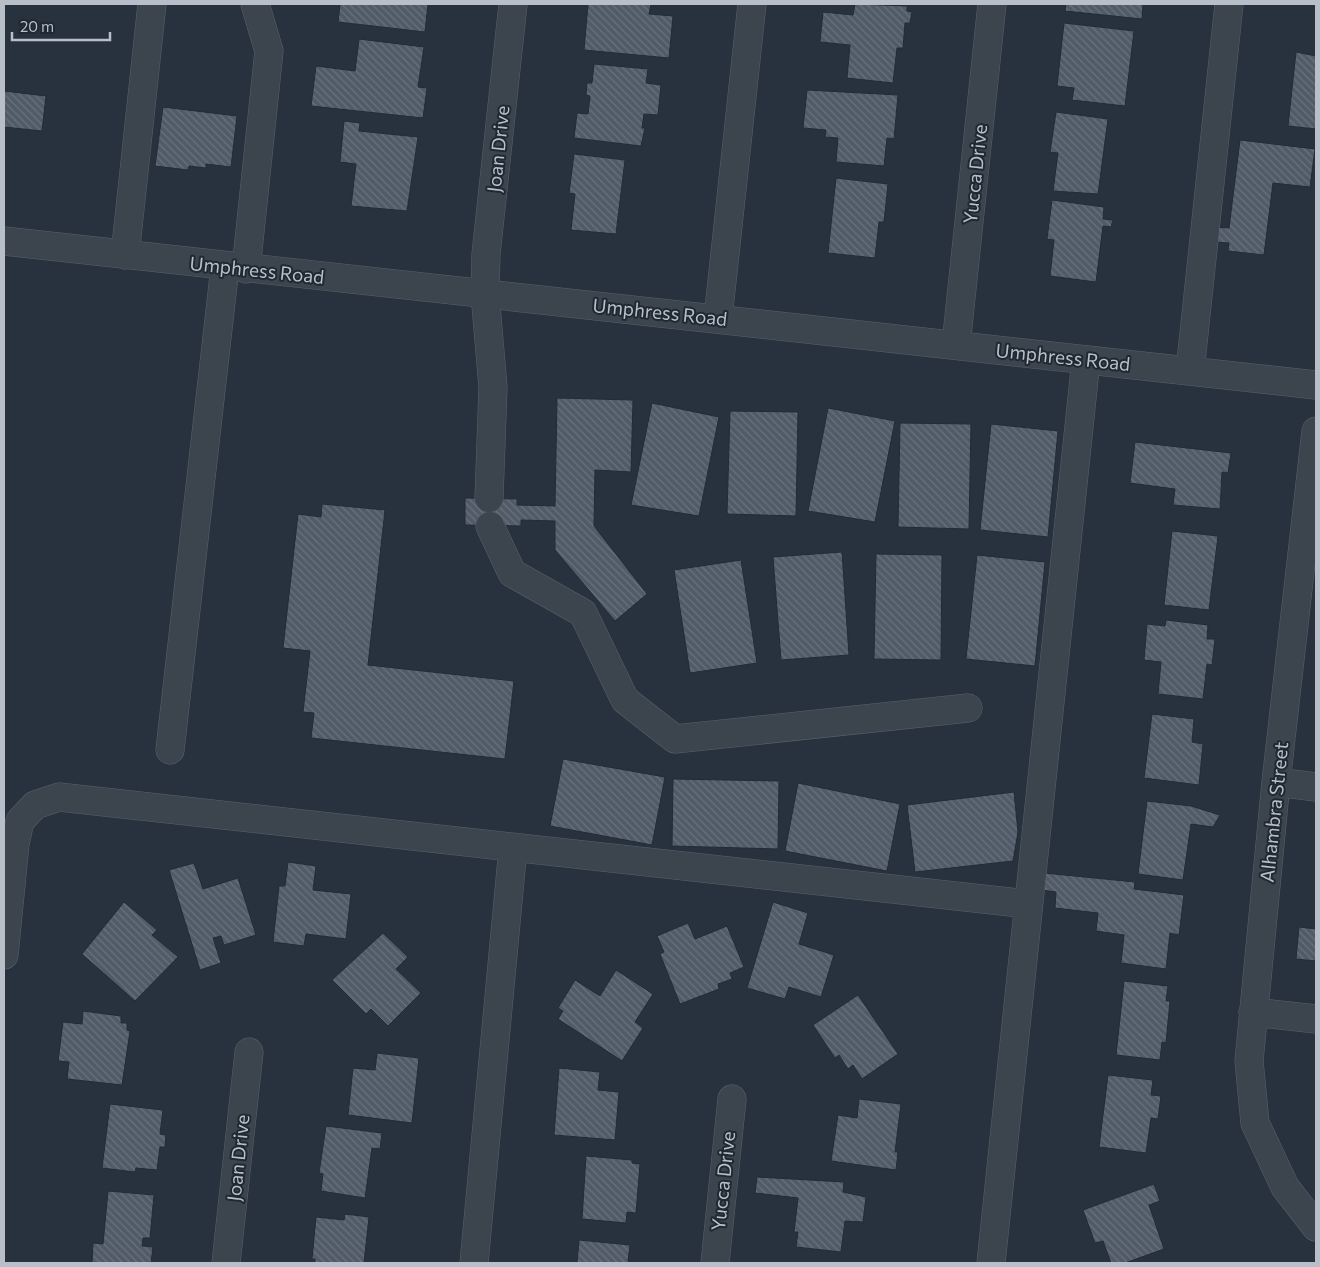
<svg xmlns="http://www.w3.org/2000/svg" width="1320" height="1267" font-family="Commissioner,sans-serif">
<style>
.building{fill:url(#building-back-hatch);stroke:#222b35}
.lines{fill:none;stroke-linecap:round;stroke-linejoin:round}
.minor-casing{stroke:#59626c;stroke-width:29}
.minor{stroke:#3c444e;stroke-width:28}
.labels{text-anchor:middle;stroke-width:4;stroke-linejoin:round;paint-order:stroke}
.street-label{font-size:19px;fill:#b8bfc9;stroke:#202933}
</style>
<defs>
<pattern id="building-back-hatch" width="6" height="6" patternUnits="userSpaceOnUse" patternTransform="scale(1.25)"><rect width="6" height="6" fill="#515b68"/><path d="M-1 5l2 2M0 0l6 6M5-1l2 2" fill="none" stroke="#68717c"/></pattern>
</defs>
<rect width="100%" height="100%" fill="#28323e"/>
<!-- building -->
<path class="building" d="M 340,4 L 428,4 L 425,32 L 338,22 Z
M 588,4 L 651,4 L 649,14 L 673,16 L 669,58 L 584,50 Z
M 855,4 L 907,6 L 907,11 L 912,12 L 910,23 L 905,23 L 903,48 L 897,48 L 893,83 L 847,78 L 850,45 L 820,42 L 823,12 L 853,15 Z
M 1066,4 L 1143,4 L 1142,19 L 1065,11 Z
M 1064,23 L 1134,31 L 1125,106 L 1072,100 L 1074,88 L 1057,86 Z
M 359,39 L 424,47 L 418,87 L 427,88 L 423,118 L 311,106 L 316,66 L 355,71 Z
M 1296,52 L 1316,56 L 1316,129 L 1288,126 Z
M 594,64 L 648,69 L 646,83 L 661,85 L 658,115 L 644,114 L 642,128 L 645,128 L 641,146 L 574,138 L 577,113 L 588,114 L 590,96 L 586,95 L 587,83 L 592,83 Z
M 807,90 L 898,95 L 894,139 L 887,138 L 884,166 L 836,162 L 838,138 L 825,137 L 826,130 L 803,128 Z
M 4,91 L 46,96 L 42,131 L 4,127 Z
M 163,107 L 237,116 L 231,167 L 206,164 L 206,168 L 189,166 L 188,170 L 155,166 Z
M 1056,112 L 1108,119 L 1098,194 L 1053,191 L 1058,153 L 1050,152 Z
M 344,121 L 360,123 L 359,131 L 418,137 L 407,211 L 351,206 L 356,164 L 340,162 Z
M 1240,140 L 1315,149 L 1310,187 L 1273,183 L 1264,255 L 1228,251 L 1229,243 L 1214,242 L 1215,227 L 1229,228 Z
M 574,154 L 625,160 L 616,234 L 571,230 L 575,194 L 569,193 Z
M 836,178 L 888,184 L 884,222 L 879,222 L 875,258 L 828,253 Z
M 1052,200 L 1104,207 L 1103,219 L 1113,220 L 1111,227 L 1103,226 L 1096,282 L 1050,276 L 1054,240 L 1047,239 Z
M 557,398 L 633,400 L 631,472 L 595,470 L 594,526 L 647,594 L 615,621 L 555,550 L 555,521 L 521,520 L 521,526 L 465,525 L 465,498 L 517,499 L 517,505 L 555,506 Z
M 652,403 L 719,417 L 699,516 L 631,505 Z
M 828,408 L 895,421 L 875,522 L 808,511 Z
M 730,411 L 798,412 L 796,516 L 727,514 Z
M 900,423 L 971,424 L 969,529 L 898,527 Z
M 991,424 L 1058,431 L 1048,537 L 980,530 Z
M 1135,442 L 1231,453 L 1228,473 L 1222,472 L 1220,509 L 1173,505 L 1175,489 L 1130,483 Z
M 322,504 L 385,510 L 368,665 L 514,681 L 505,759 L 311,738 L 314,713 L 303,712 L 310,651 L 283,648 L 298,514 L 321,517 Z
M 1172,531 L 1218,536 L 1209,610 L 1164,605 Z
M 842,552 L 849,655 L 781,660 L 773,557 Z
M 876,554 L 942,555 L 941,660 L 874,659 Z
M 977,555 L 1045,562 L 1035,666 L 966,659 Z
M 741,560 L 757,663 L 690,673 L 674,570 Z
M 1166,620 L 1208,625 L 1207,639 L 1215,639 L 1212,665 L 1207,664 L 1203,699 L 1158,694 L 1161,662 L 1144,660 L 1147,624 L 1165,626 Z
M 1152,714 L 1194,719 L 1192,742 L 1203,744 L 1199,785 L 1144,778 Z
M 563,759 L 665,777 L 652,845 L 550,826 Z
M 673,779 L 779,781 L 778,849 L 672,846 Z
M 798,783 L 900,804 L 887,871 L 785,851 Z
M 1014,792 L 1018,832 L 1013,861 L 915,872 L 907,805 Z
M 1147,801 L 1191,806 L 1220,815 L 1213,827 L 1191,824 L 1183,880 L 1138,874 Z
M 288,862 L 316,866 L 313,890 L 351,894 L 346,939 L 306,934 L 304,946 L 273,942 L 279,886 L 285,886 Z
M 194,863 L 203,889 L 238,878 L 256,935 L 224,945 L 221,936 L 213,938 L 221,963 L 200,970 L 169,870 Z
M 1044,873 L 1135,882 L 1134,889 L 1184,895 L 1179,935 L 1170,933 L 1166,969 L 1121,963 L 1124,935 L 1096,931 L 1098,913 L 1055,908 L 1056,892 L 1042,890 Z
M 124,902 L 157,930 L 152,935 L 178,957 L 135,1001 L 82,954 Z
M 773,902 L 808,913 L 799,944 L 834,955 L 821,997 L 789,987 L 785,999 L 747,988 Z
M 688,923 L 695,939 L 727,926 L 744,967 L 730,973 L 732,979 L 718,984 L 719,989 L 680,1004 L 660,954 L 664,952 L 657,936 Z
M 1299,927 L 1316,929 L 1316,961 L 1296,959 Z
M 383,933 L 408,957 L 396,969 L 421,993 L 388,1026 L 371,1009 L 366,1014 L 332,980 Z
M 616,970 L 653,994 L 635,1022 L 643,1028 L 622,1061 L 558,1019 L 563,1011 L 558,1008 L 575,980 L 600,996 Z
M 1124,981 L 1168,986 L 1166,1001 L 1170,1001 L 1166,1043 L 1162,1042 L 1160,1060 L 1116,1055 Z
M 858,995 L 898,1054 L 862,1079 L 853,1065 L 848,1069 L 839,1055 L 835,1058 L 813,1025 Z
M 83,1011 L 121,1016 L 121,1023 L 127,1023 L 127,1030 L 130,1031 L 122,1085 L 67,1079 L 69,1062 L 58,1061 L 63,1022 L 82,1024 Z
M 377,1053 L 419,1058 L 412,1123 L 348,1115 L 353,1068 L 375,1070 Z
M 559,1068 L 600,1072 L 598,1090 L 619,1092 L 615,1140 L 554,1135 Z
M 1108,1075 L 1153,1080 L 1151,1095 L 1161,1096 L 1158,1119 L 1151,1118 L 1146,1153 L 1099,1147 Z
M 859,1099 L 901,1104 L 895,1152 L 898,1152 L 896,1170 L 831,1161 L 838,1115 L 857,1118 Z
M 110,1104 L 163,1110 L 160,1134 L 166,1135 L 165,1147 L 160,1147 L 157,1170 L 136,1168 L 135,1172 L 102,1168 Z
M 326,1126 L 382,1133 L 380,1149 L 372,1148 L 365,1198 L 321,1191 L 323,1174 L 319,1173 Z
M 586,1156 L 632,1160 L 632,1163 L 640,1164 L 636,1213 L 627,1212 L 626,1223 L 582,1219 Z
M 757,1177 L 844,1182 L 843,1192 L 866,1197 L 863,1222 L 845,1221 L 841,1252 L 796,1247 L 798,1232 L 794,1232 L 798,1198 L 755,1193 Z
M 1154,1184 L 1160,1201 L 1149,1205 L 1164,1249 L 1125,1263 L 1111,1263 L 1103,1241 L 1095,1243 L 1083,1210 Z
M 108,1191 L 154,1195 L 150,1238 L 143,1238 L 142,1246 L 153,1247 L 151,1263 L 92,1263 L 93,1243 L 103,1244 Z
M 345,1214 L 369,1217 L 364,1263 L 315,1263 L 315,1259 L 312,1259 L 316,1217 L 344,1220 Z
M 579,1240 L 630,1245 L 628,1261 L 633,1263 L 577,1263 Z"/>
<g class="lines">
<!-- minor casing -->
<g class="minor-casing">
<path id="minor" d="M 4,241 L 1316,385
M 125,255 L 152,4
M 246,269 L 269,51 L 255,4
M 718,318 L 752,4
M 956,345 L 992,4
M 1190,371 L 1229,4
M 1316,431 L 1276,782 L 1249,1061 L 1255,1123 L 1285,1187 L 1316,1227
M 489,498 L 493,387 L 485,294 L 486,254 L 513,4
M 490,526 L 512,573 L 583,613 L 625,700 L 675,739 L 968,708
M 170,750 L 225,267
M 1276,782 L 1316,787
M 4,955 L 15,844 L 20,821 L 35,805 L 59,797 L 1028,904
M 1253,1012 L 1316,1019
M 226,1263 L 249,1052
M 474,1263 L 513,848
M 715,1263 L 732,1099
M 991,1263 L 1086,360"/>
</g>
<!-- minor -->
<use href="#minor" class="minor"/>
</g>
<g class="labels">
<!-- street labels -->
<g class="street-label">
<text transform="translate(498 149) rotate(-84)" y="7">Joan Drive</text>
<text transform="translate(975 174) rotate(-84)" y="7">Yucca Drive</text>
<text transform="translate(257 270) rotate(6)" y="7">Umphress Road</text>
<text transform="translate(660 312) rotate(6)" y="7">Umphress Road</text>
<text transform="translate(1063 357) rotate(6)" y="7">Umphress Road</text>
<text transform="translate(1274 812) rotate(-84)" y="7">Alhambra Street</text>
<text transform="translate(238 1158) rotate(-84)" y="7">Joan Drive</text>
<text transform="translate(723 1181) rotate(-84)" y="7">Yucca Drive</text>
</g>
</g>
<!-- border -->
<rect width="1320" height="1267" fill="none" stroke="#b8bfc9" stroke-width="10"/>
<!-- scale -->
<path d="M12 32v8h98v-8" fill="none" stroke="#b8bfc9" stroke-width="2.5"/>
<text x="20" y="32" font-size="15" fill="#b8bfc9" stroke="#202933" stroke-width="4" paint-order="stroke">20 m</text>
</svg>
